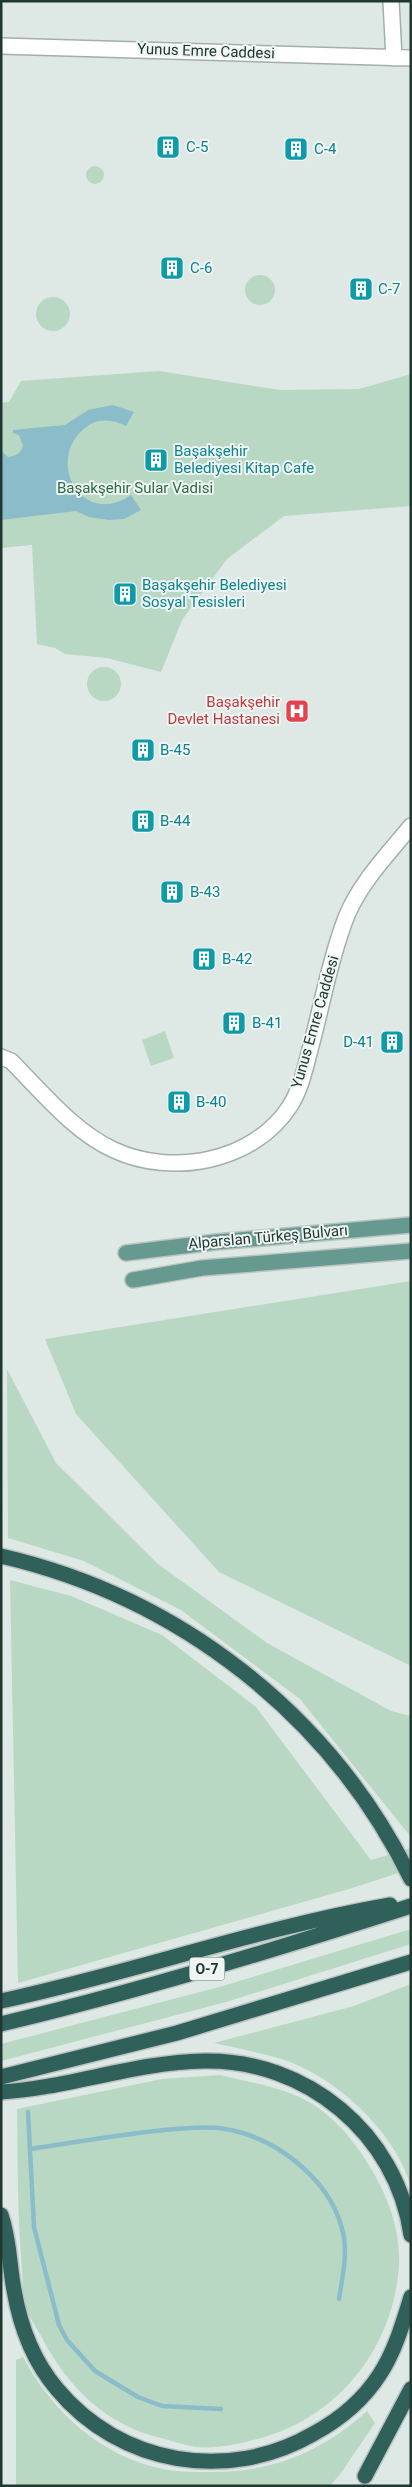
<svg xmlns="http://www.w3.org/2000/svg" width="412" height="2487" font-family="Roboto,sans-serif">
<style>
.green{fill:#b8d8c3}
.water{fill:#8abcca}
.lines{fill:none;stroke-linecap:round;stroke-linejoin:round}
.stream{stroke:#8abcca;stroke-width:4.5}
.minor-casing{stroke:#a2afab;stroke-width:18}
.major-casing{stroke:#bcc3c2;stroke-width:18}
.highway-casing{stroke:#bcc3c2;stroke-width:18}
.minor{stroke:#fff;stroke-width:15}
.major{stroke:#669a90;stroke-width:15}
.highway{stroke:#2f6059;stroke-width:15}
.labels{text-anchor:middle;stroke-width:4;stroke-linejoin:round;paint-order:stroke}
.shield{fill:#eef5f2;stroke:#5e706c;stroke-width:1}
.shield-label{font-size:14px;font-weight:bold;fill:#213732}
.street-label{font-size:15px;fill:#213732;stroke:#eef5f2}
.culture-label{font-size:15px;fill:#0d838f;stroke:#eef5f2;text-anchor:start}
.park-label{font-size:15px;fill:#2f6a49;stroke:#eef5f2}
.health-label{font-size:15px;fill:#be3a42;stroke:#eef5f2;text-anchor:end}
</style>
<rect width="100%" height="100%" fill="#dee8e4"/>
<!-- green -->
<path class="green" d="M86 175a9 9 0 1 1 18 0a9 9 0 1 1-18 0Z
M245 290a15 15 0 1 1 30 0a15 15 0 1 1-30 0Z
M36 314a17 17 0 1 1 34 0a17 17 0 1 1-34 0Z
M 159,371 L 280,390 L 359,389 L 411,374 L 411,506 L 284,516 L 227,559 L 182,620 L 161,672 L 107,658 L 65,654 L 55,648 L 37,644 L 32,545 L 1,548 L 1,403 L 9,402 L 21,381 Z
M87 684a17 17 0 1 1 34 0a17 17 0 1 1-34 0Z
M 165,1031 L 174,1058 L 151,1066 L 142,1040 Z
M 411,1281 L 411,1666 L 219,1572 L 76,1414 L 45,1339 Z
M 7,1369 L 56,1463 L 158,1564 L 267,1643 L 391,1711 L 411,1716 L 411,1837 L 300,1699 L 181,1610 L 84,1561 L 8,1538 Z
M 10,1580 L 71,1596 L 162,1635 L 256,1707 L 371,1860 L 411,1848 L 411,1869 L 349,1889 L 18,1983 Z
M 411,1929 L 411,1944 L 226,2002 L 1,2061 L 1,2044 L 223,1986 Z
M 411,1984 L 411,2186 C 395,2132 338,2079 285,2060 C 262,2053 238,2048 214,2043 L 354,2006 Z
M 220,2075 C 252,2083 289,2088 317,2107 C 336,2120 353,2140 365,2159 C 385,2189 401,2228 399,2265 C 394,2348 337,2419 257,2439 C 239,2444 215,2449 196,2447 C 185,2445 173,2441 161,2438 C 105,2425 67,2386 41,2336 C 36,2327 30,2318 26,2309 C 22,2297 23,2281 22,2268 C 17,2215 18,2162 17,2109 L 162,2079 Z
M 23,2357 C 52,2412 102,2457 163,2469 C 178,2472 194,2472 209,2472 C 270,2473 321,2453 367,2411 L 375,2423 L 341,2473 L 330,2486 L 16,2486 L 16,2360 Z"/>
<!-- water -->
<path class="water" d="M 113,405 L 134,412 L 126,426 C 115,420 100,418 89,425 C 42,456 80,530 131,495 L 141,510 L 124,519 L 109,520 L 89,517 L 76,511 L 1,520 L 1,451 L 8,457 C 16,456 20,454 23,446 L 19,435 L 13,433 L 13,430 L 65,425 L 88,410 Z"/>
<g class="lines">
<!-- stream -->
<path class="stream" d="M 28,2112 L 34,2227 L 59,2325 L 67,2340 L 95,2371 L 138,2397 L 162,2406 L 221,2409
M 30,2149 C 78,2142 127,2133 176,2129 C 192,2128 209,2126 225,2129 C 279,2138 335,2183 344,2238 C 347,2258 342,2279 339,2299"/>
<!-- minor casing -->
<g class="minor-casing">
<path id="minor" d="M 391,1 L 394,58
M 1,46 L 411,58
M 1,1057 L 11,1061 C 42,1092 74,1132 114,1150 C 172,1177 254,1162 290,1106 C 302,1087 306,1064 312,1042 C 323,1000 331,956 347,915 C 361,882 388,854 411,826"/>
</g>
<!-- major casing -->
<g class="major-casing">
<path id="major" d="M 126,1253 L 216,1242 L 411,1225
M 133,1280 L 202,1268 L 411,1251"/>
</g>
<!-- highway casing -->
<g class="highway-casing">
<path id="highway" d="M 1,1556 C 179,1597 331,1715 411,1879
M 1,2001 C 132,1973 258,1928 390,1905
M 1,2024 C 140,1991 275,1950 411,1906
M 1,2077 L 177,2033 L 411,1962
M 1,2092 C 69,2088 135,2062 204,2061 C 306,2059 397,2134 411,2235
M 1,2215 C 10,2241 9,2264 14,2290 C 20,2325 33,2361 57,2389 C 120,2465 228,2483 313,2434 C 339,2420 364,2399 380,2374 C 395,2351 403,2323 411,2297
M 365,2476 L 411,2389"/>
</g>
<!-- minor -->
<use href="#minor" class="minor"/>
<!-- major -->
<use href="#major" class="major"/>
<!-- highway -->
<use href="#highway" class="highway"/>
</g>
<!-- icons -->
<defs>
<g id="building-square" transform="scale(1.25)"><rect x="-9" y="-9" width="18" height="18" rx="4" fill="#0f9aa8" stroke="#eef5f2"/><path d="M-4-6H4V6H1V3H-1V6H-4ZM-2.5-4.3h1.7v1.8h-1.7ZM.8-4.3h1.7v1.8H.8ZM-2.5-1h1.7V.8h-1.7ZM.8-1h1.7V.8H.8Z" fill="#fff"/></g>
<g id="hospital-square" transform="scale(1.25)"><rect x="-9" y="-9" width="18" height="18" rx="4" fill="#e0444e" stroke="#eef5f2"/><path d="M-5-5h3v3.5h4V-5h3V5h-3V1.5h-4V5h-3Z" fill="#fff"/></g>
</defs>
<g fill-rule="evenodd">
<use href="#building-square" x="168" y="147"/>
<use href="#building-square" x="296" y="149"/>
<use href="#building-square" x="172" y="268"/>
<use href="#building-square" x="361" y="289"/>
<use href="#building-square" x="156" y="460"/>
<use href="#building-square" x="125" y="594"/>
<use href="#hospital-square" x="297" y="711"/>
<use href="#building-square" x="143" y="750"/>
<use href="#building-square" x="143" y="821"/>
<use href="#building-square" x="172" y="892"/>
<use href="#building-square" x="204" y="959"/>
<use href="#building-square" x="234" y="1023"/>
<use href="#building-square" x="392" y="1042"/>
<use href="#building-square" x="179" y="1102"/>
</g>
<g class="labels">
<!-- shield labels -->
<rect class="shield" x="189.5" y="1957.5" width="35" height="23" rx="4"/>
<g class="shield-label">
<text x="207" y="1974">O-7</text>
</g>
<!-- street labels -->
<g class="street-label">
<text transform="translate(206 51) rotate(2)" y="5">Yunus Emre Caddesi</text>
<text transform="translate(315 1022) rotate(-74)" y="5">Yunus Emre Caddesi</text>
<text transform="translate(268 1237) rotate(-5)" y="5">Alparslan Türkeş Bulvarı</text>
</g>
<!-- culture labels -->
<g class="culture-label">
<text x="186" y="152">C-5</text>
<text x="314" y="154">C-4</text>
<text x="190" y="273">C-6</text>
<text x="378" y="294">C-7</text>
<text x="174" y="456">Başakşehir<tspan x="174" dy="17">Belediyesi Kitap Cafe</tspan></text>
<text x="142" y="590">Başakşehir Belediyesi<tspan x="142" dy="17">Sosyal Tesisleri</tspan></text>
<text x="160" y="755">B-45</text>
<text x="160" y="826">B-44</text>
<text x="190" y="897">B-43</text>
<text x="222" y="964">B-42</text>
<text x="252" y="1028">B-41</text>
<text x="374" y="1047" text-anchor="end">D-41</text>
<text x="196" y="1107">B-40</text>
</g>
<!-- park labels -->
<g class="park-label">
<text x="135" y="493">Başakşehir Sular Vadisi</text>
</g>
<!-- health labels -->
<g class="health-label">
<text x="280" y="707">Başakşehir<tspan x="280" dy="17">Devlet Hastanesi</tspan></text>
</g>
</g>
<!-- border -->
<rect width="412" height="2487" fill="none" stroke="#213732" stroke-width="5"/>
</svg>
